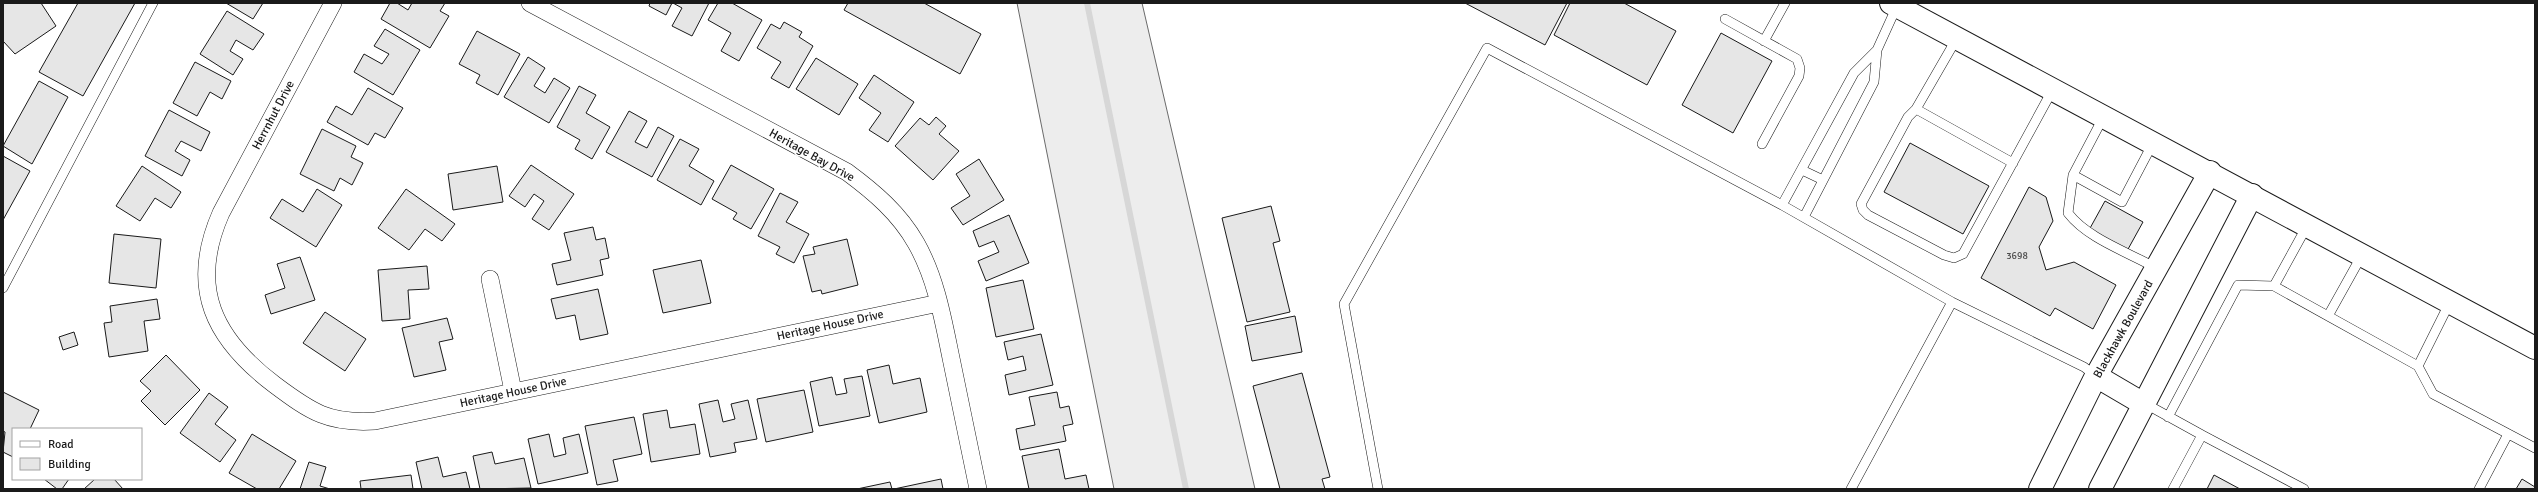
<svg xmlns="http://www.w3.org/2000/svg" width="2538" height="492" font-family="Signika,sans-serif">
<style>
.built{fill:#ededed;stroke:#6a6a6a}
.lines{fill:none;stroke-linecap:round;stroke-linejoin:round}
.stream{stroke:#d7d7d7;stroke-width:6}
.building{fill:#e6e6e6;stroke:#1a1a1a}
.lane-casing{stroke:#1a1a1a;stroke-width:10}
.street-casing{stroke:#1a1a1a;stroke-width:18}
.secondary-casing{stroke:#1a1a1a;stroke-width:24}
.primary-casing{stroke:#1a1a1a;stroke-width:24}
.lane{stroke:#fff;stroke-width:9}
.street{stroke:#fff;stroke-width:17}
.secondary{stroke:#fff;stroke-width:22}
.primary{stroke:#fff;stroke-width:22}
.labels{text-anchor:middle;stroke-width:3;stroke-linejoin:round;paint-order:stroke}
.number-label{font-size:10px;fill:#4d4d4d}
.street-label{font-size:12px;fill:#1a1a1a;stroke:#fff}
</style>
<rect width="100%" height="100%" fill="#fff"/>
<!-- built -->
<path class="built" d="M 1017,3 L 1142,3 L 1255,489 L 1114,489 Z"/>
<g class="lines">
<!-- stream -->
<path class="stream" d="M 1087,3 L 1186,489"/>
</g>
<!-- building -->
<path class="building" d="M 3,3 L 41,3 L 56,26 L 15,54 L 3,41 Z
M 78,3 L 135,3 L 83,96 L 39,72 Z
M 226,3 L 263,3 L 253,19 Z
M 390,3 L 397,3 L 408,10 L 412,3 L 445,3 L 440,11 L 449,16 L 430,48 L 381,19 Z
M 650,3 L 672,3 L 666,15 L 649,6 Z
M 673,3 L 709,3 L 692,36 L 672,26 L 682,8 Z
M 718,3 L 732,3 L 762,20 L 739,61 L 721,51 L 731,33 L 708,20 Z
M 848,3 L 924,3 L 981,34 L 960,74 L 844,10 Z
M 1465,3 L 1567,3 L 1545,45 Z
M 1570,3 L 1624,3 L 1676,31 L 1647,85 L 1554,35 Z
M 227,11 L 264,34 L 253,50 L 236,40 L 230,51 L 243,59 L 233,75 L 200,54 Z
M 784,22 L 802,32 L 799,37 L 813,46 L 789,88 L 771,78 L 781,62 L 757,48 L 771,24 L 780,29 Z
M 385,29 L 420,50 L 393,95 L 354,72 L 364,54 L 382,64 L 389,54 L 374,46 Z
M 477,31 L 520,54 L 498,95 L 476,83 L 480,75 L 459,64 Z
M 1721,33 L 1772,61 L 1733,133 L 1682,105 Z
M 528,57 L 545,68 L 534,86 L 545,93 L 554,78 L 570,88 L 549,123 L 504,97 Z
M 816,58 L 858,84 L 839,115 L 796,89 Z
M 195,62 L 231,81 L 222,99 L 210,92 L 197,116 L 173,103 Z
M 874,75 L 914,102 L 888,142 L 869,130 L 881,113 L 859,98 Z
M 39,81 L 68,97 L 32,164 L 3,146 Z
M 579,86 L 596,95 L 586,113 L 610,127 L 592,159 L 575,149 L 580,140 L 557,127 Z
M 368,88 L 403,108 L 385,138 L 375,133 L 368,145 L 327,122 L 336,106 L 352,115 Z
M 169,110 L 210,132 L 201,151 L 181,141 L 175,151 L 190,160 L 182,176 L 145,156 Z
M 629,111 L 647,121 L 635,142 L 647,148 L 658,127 L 674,136 L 652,177 L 606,152 Z
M 936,117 L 946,126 L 939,134 L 959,151 L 933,180 L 895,146 L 920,118 L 929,125 Z
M 322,129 L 356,146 L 351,157 L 363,163 L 352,185 L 340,178 L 334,191 L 300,174 Z
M 680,139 L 699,149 L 689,166 L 714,181 L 701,205 L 657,180 Z
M 1910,143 L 1989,186 L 1963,234 L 1884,192 Z
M 3,156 L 30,171 L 3,220 Z
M 979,159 L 1004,200 L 963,225 L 951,208 L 970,196 L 956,174 Z
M 531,165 L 574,194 L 549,230 L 532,219 L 544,201 L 534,194 L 525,207 L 509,196 Z
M 731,165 L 774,189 L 751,229 L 733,219 L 737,213 L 712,199 Z
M 142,166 L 181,192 L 171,208 L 155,198 L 140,221 L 116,206 Z
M 497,166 L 503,202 L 453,210 L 448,174 Z
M 2029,187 L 2046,197 L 2053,221 L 2039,247 L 2046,270 L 2074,262 L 2116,285 L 2093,329 L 2055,308 L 2050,316 L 1981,278 Z
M 317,189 L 342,205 L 316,247 L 270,218 L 282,199 L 303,212 Z
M 406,189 L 455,224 L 442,241 L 425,229 L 409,250 L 378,228 Z
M 780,193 L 798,202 L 786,222 L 809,234 L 794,263 L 776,254 L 780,247 L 758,236 Z
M 2105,201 L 2143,222 L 2127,251 L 2089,230 Z
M 1271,206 L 1280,241 L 1273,243 L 1290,312 L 1247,322 L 1222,218 Z
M 1009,215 L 1029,263 L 986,281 L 978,261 L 999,252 L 994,241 L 979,247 L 973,231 Z
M 593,227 L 596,240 L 605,238 L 609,258 L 600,260 L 603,275 L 557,285 L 552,264 L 571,260 L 564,233 Z
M 114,234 L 161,239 L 156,288 L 109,283 Z
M 847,239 L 858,285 L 822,294 L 821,290 L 812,292 L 803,256 L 815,254 L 813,247 Z
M 300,257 L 315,300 L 271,314 L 265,295 L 285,288 L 277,264 Z
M 701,260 L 711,303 L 663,313 L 653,270 Z
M 427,266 L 429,289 L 408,290 L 410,319 L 382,321 L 378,270 Z
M 1023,280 L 1034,329 L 996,337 L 986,288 Z
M 598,289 L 608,334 L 580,340 L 575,315 L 556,319 L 551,299 Z
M 157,299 L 160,319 L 144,321 L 148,351 L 109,357 L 104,323 L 112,322 L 110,306 Z
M 325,312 L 366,339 L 345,371 L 303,343 Z
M 1295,316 L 1302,352 L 1252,361 L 1245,326 Z
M 447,318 L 453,339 L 439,342 L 446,370 L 414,377 L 402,328 Z
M 74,332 L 78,345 L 63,350 L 59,337 Z
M 1041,334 L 1053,385 L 1009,395 L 1005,375 L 1026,370 L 1023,356 L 1008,360 L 1004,342 Z
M 166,355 L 200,390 L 165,425 L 141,401 L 151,391 L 140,381 Z
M 889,365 L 893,384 L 920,378 L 927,412 L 879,423 L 867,370 Z
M 1302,373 L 1330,477 L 1322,479 L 1325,489 L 1280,489 L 1253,386 Z
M 862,376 L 870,416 L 819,426 L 810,382 L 832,377 L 836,395 L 847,393 L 844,379 Z
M 804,390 L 813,432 L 766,442 L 757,399 Z
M 3,392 L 39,410 L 30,429 L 13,429 L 13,457 L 3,452 L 5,432 L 3,431 Z
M 1057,392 L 1060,408 L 1069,406 L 1073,424 L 1063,426 L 1066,441 L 1020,450 L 1016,429 L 1035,425 L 1029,397 Z
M 209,393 L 228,407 L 215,424 L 236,440 L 220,462 L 180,433 Z
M 718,400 L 723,422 L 735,419 L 731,404 L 748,400 L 757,439 L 734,443 L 736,452 L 710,457 L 699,404 Z
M 667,410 L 670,428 L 695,424 L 700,454 L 651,462 L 643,414 Z
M 634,417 L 642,454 L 613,460 L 618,481 L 597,485 L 585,426 Z
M 252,434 L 296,461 L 279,489 L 257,489 L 229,473 Z
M 549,434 L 554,457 L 566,454 L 563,438 L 579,434 L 588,473 L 538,484 L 528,439 Z
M 1059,449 L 1065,479 L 1086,475 L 1089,489 L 1029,489 L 1022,456 Z
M 492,452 L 495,464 L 524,458 L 531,488 L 480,489 L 473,456 Z
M 438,457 L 443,477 L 466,472 L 470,489 L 422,489 L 416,462 Z
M 309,462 L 326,467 L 320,486 L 330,489 L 300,489 Z
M 411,475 L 413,489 L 361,489 L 360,481 Z
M 2214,475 L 2240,489 L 2207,489 Z
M 44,479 L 69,479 L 62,489 L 57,489 Z
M 95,479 L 114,479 L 123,489 L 84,489 Z
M 941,479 L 943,489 L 894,489 Z
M 2522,479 L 2535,487 L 2535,489 L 2516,489 Z
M 890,482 L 892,489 L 857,489 Z"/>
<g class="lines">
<!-- lane casing -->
<g class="lane-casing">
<path id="lane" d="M 1725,19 L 1797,59 L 1800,68 L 1799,76 L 1762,144
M 1957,38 L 1916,109 L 1908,117 L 1861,204 L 1863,210 L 1868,215 L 1944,255 L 1954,258 L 1963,254 L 2053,89
M 1764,41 L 1785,3
M 1916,109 L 2013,163
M 2104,116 L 2073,175 L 2068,213 C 2088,239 2128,252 2156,268
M 1802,170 L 1823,180
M 2073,175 L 2122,202 L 2153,143
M 1782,205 L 1854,73 L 1877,50
M 1804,217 L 1874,82 L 1877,50 L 1897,6
M 2274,286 L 2307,226
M 3,288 L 153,3
M 2328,316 L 2362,255
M 2418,366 L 2450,302
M 2144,403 L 2202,435 L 2173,489
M 2168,417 L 2238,285 L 2274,286 L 2418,366 L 2433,394 L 2535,448
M 2202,435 L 2304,489
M 1378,489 L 1344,304 L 1487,48 L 1782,205 L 1952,302 L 2084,367 L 2096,376
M 1851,489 L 1952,302
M 2479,489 L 2508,434"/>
</g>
<!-- street casing -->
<g class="street-casing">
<path id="street" d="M 333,3 L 221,213 C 188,288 214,339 275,385 C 311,412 329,424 375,421 L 939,303
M 530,3 L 847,172 C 874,192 899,213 916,243 C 936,278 943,319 951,358 C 960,402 969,445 978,489
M 490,279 L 513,391"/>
</g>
<!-- secondary casing -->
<g class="secondary-casing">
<path id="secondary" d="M 2096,376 L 2142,403
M 2040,489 L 2096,376 L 2210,172
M 2100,489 L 2252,195"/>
</g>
<!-- primary casing -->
<g class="primary-casing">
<path id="primary" d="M 1891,3 L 2535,348"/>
</g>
<!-- lane -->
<use href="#lane" class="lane"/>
<!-- street -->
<use href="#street" class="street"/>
<!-- secondary -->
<use href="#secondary" class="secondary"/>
<!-- primary -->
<use href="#primary" class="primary"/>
</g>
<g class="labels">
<!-- number labels -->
<g class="number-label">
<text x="2017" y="259">3698</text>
</g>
<!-- street labels -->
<g class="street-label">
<text transform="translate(273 115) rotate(-62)" y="4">Herrnhut Drive</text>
<text transform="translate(812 155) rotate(29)" y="4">Heritage Bay Drive</text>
<text transform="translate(830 325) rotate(-12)" y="4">Heritage House Drive</text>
<text transform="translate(2123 329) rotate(-61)" y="4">Blackhawk Boulevard</text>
<text transform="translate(513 392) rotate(-12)" y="4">Heritage House Drive</text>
</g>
</g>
<!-- border -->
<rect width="2538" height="492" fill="none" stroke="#1a1a1a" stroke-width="8"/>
<!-- legend -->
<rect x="12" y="428" width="130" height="52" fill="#ffffff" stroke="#a3a3a3"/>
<rect x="20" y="441" width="20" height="6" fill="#ffffff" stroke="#a3a3a3"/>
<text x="48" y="448" font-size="12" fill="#1a1a1a">Road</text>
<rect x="20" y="458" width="20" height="12" fill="#e6e6e6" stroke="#a3a3a3"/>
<text x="48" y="468" font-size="12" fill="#1a1a1a">Building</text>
</svg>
